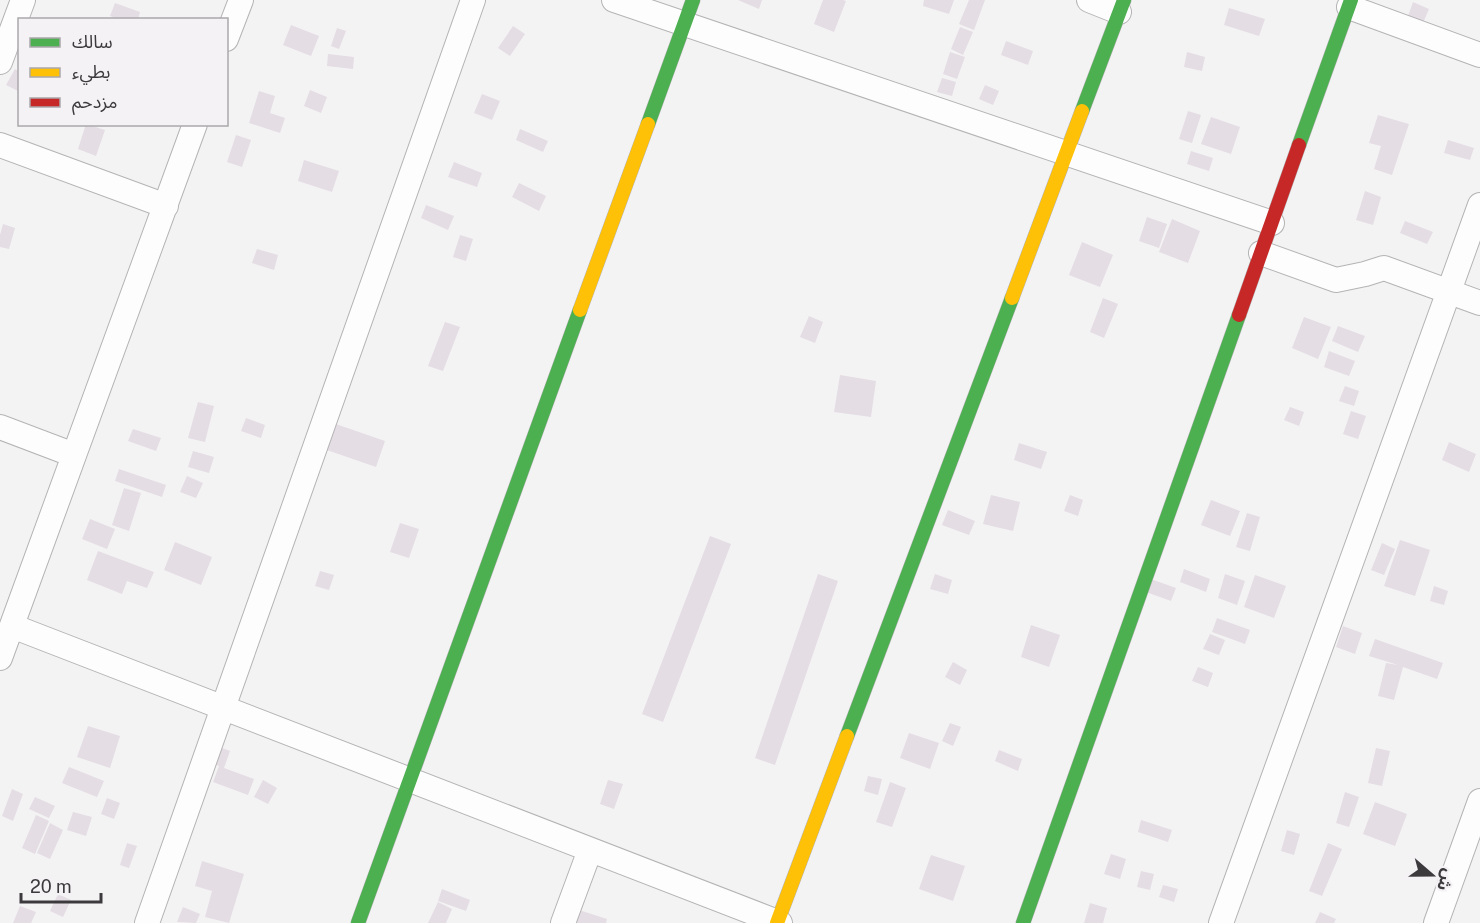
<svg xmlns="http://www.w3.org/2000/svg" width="1480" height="923" font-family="'Public Sans','Noto Sans Arabic',sans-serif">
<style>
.building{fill:#e4dde4}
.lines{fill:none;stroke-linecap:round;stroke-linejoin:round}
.street-casing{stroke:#b5b4b5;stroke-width:26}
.fast-casing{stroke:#b5b4b5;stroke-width:15}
.slow-casing{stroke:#b5b4b5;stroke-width:15}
.jam-casing{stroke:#b5b4b5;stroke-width:15}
.street{stroke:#fdfdfd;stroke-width:24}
.fast{stroke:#4caf50;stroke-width:14}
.slow{stroke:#ffc107;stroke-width:14}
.jam{stroke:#c62828;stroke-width:14}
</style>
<rect width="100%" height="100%" fill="#f4f3f4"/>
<!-- building -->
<path class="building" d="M 738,0 L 762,0 L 759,9 Z
M 823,0 L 843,0 L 846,1 L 834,32 L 814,24 Z
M 924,0 L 954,0 L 949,14 L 923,6 Z
M 969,0 L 985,0 L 974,30 L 959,24 Z
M 1413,2 L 1429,9 L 1423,23 L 1408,16 Z
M 115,3 L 140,12 L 138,20 L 121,20 L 110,16 Z
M 1229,8 L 1265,19 L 1259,36 L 1224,25 Z
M 291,25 L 319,36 L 311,56 L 283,45 Z
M 513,26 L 525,34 L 510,56 L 498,48 Z
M 960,27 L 973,32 L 963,55 L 951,49 Z
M 337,28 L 346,31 L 339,49 L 331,46 Z
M 1006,41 L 1033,51 L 1028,65 L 1001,55 Z
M 950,52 L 965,57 L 957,79 L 943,74 Z
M 1187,52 L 1205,57 L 1202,71 L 1184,67 Z
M 328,54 L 354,57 L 353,69 L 327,66 Z
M 15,69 L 20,72 L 20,92 L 6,85 Z
M 942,78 L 956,82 L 952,96 L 937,92 Z
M 985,85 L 999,91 L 993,105 L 979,99 Z
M 310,90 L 327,97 L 321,113 L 304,106 Z
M 259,91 L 275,96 L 270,113 L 285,118 L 280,133 L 249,123 Z
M 482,94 L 500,101 L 492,120 L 474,113 Z
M 1188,111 L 1201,115 L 1192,143 L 1179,139 Z
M 1378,115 L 1409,124 L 1392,175 L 1374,169 L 1381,146 L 1369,143 Z
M 1211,117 L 1240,127 L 1231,154 L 1201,144 Z
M 86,124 L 105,130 L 96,156 L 78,149 Z
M 520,129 L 548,141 L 543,152 L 516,140 Z
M 236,135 L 251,140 L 242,167 L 227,162 Z
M 1448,140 L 1474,148 L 1470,160 L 1444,153 Z
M 1191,151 L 1213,158 L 1209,171 L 1187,164 Z
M 304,160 L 339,171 L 332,192 L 298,181 Z
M 454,162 L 482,173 L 477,187 L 448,177 Z
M 519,183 L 546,196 L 539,211 L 512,197 Z
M 1365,191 L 1381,197 L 1373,225 L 1356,220 Z
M 426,205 L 454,216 L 448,230 L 421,218 Z
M 1147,217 L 1167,224 L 1159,248 L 1139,241 Z
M 1172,219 L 1200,231 L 1188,263 L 1159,252 Z
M 1405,221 L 1433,232 L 1427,244 L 1400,233 Z
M 3,224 L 15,228 L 9,249 L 0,247 L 0,235 Z
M 460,235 L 473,239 L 466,261 L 453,257 Z
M 1082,242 L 1113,255 L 1100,287 L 1069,275 Z
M 257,249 L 278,255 L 274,270 L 252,263 Z
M 1103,298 L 1118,304 L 1104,338 L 1090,332 Z
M 809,316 L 823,322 L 815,343 L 800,337 Z
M 1304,317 L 1331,327 L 1318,359 L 1292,348 Z
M 445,322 L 460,327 L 443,371 L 428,366 Z
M 1338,326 L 1365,336 L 1358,352 L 1332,341 Z
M 1329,351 L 1355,361 L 1349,376 L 1324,367 Z
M 840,375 L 876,381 L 871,417 L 834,412 Z
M 1345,386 L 1359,391 L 1354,406 L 1339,401 Z
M 198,402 L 214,406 L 205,442 L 188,438 Z
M 1290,407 L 1304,412 L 1299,426 L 1284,420 Z
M 1351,411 L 1366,416 L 1358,439 L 1343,434 Z
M 246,418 L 265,425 L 261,438 L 241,431 Z
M 330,422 L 385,441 L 376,467 L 321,448 Z
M 133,429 L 161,438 L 156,451 L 128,441 Z
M 1449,442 L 1476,454 L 1469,472 L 1442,460 Z
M 1019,443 L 1047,452 L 1041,469 L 1014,460 Z
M 193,451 L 214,457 L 209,473 L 188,467 Z
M 119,469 L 166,485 L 162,497 L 115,481 Z
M 187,476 L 203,483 L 196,498 L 180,492 Z
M 124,488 L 141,493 L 129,531 L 112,525 Z
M 991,495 L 1020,502 L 1013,531 L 983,524 Z
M 1070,495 L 1083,500 L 1078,516 L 1064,511 Z
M 1211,500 L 1240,511 L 1230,536 L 1201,525 Z
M 948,510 L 975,521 L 969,535 L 942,525 Z
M 1247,513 L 1260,517 L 1250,551 L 1236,547 Z
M 90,519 L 115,529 L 107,549 L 82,539 Z
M 400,523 L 419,529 L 409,558 L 390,552 Z
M 710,536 L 731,544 L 663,722 L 642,714 Z
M 1400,540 L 1430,550 L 1415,596 L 1384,586 Z
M 175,542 L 212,557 L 201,585 L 164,570 Z
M 1382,543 L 1395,549 L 1384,575 L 1371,570 Z
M 98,551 L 154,572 L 147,588 L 127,581 L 122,594 L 87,580 Z
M 1184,569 L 1210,579 L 1206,592 L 1180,582 Z
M 320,571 L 334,575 L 329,590 L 315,586 Z
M 818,574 L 838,581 L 775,765 L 755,758 Z
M 935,574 L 952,580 L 948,594 L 930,589 Z
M 1225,574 L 1245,581 L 1237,605 L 1218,598 Z
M 1255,575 L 1286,586 L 1274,618 L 1244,607 Z
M 1148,578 L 1176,588 L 1171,601 L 1143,591 Z
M 1434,586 L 1448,591 L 1444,605 L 1430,601 Z
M 1217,618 L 1250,630 L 1245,644 L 1212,632 Z
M 1031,625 L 1060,635 L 1049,667 L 1021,657 Z
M 1343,626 L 1362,633 L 1355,654 L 1336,647 Z
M 1210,634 L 1225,640 L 1219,655 L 1203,649 Z
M 1375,639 L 1443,663 L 1437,679 L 1403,667 L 1394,700 L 1378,696 L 1386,663 L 1398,665 L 1369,656 Z
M 953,662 L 967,670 L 960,685 L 945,677 Z
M 1198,667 L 1213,673 L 1208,687 L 1192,681 Z
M 950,723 L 961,727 L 953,746 L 942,741 Z
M 88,726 L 120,736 L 110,768 L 77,757 Z
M 909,733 L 939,743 L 930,769 L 900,758 Z
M 212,744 L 230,751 L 224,768 L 254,779 L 248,795 L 213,782 L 219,766 L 206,761 Z
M 1376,748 L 1390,751 L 1382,786 L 1368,783 Z
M 999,750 L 1022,759 L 1018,771 L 995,761 Z
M 69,767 L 104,781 L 97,797 L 62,783 Z
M 868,776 L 882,779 L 878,795 L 864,791 Z
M 263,780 L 277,788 L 268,804 L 254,797 Z
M 608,780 L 623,784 L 614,809 L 600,804 Z
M 890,782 L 906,788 L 892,827 L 876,822 Z
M 12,789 L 23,794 L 13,821 L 2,816 Z
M 1345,792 L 1359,797 L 1349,827 L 1336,823 Z
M 35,797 L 55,806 L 49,818 L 29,809 Z
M 107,798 L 120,803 L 114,819 L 101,814 Z
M 1375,802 L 1407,814 L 1395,846 L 1363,834 Z
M 73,812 L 92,817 L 86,836 L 67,830 Z
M 36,815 L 49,821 L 35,854 L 22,848 Z
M 1141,820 L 1172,830 L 1168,842 L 1138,832 Z
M 50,823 L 63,830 L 50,859 L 37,853 Z
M 1287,830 L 1300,834 L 1294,855 L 1281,851 Z
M 127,843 L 137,846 L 129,868 L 120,865 Z
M 1328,843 L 1342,849 L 1322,896 L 1309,891 Z
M 1111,854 L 1126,859 L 1120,879 L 1104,874 Z
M 931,855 L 965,866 L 953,901 L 919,889 Z
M 202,861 L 244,874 L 229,923 L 205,917 L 212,891 L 195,886 Z
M 1141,871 L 1154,874 L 1150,890 L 1137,887 Z
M 1163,885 L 1178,889 L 1174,902 L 1159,897 Z
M 442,889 L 470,900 L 466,911 L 438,901 Z
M 58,894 L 71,900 L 63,917 L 50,911 Z
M 438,902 L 452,909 L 446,923 L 428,923 Z
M 1090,903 L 1107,908 L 1103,923 L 1084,923 Z
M 20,906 L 36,912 L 31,923 L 13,923 Z
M 183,907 L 200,914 L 196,923 L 177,922 Z
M 579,910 L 607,919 L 606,923 L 575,923 Z
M 1320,912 L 1336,919 L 1334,923 L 1315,923 Z"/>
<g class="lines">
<!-- street casing -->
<g class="street-casing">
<path id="street" d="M 614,0 L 1272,223
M 1089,0 L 1119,12
M 1349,7 L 1480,55
M 226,39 L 241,0
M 0,62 L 23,0
M 0,145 L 166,206
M 1261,253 L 1336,280 L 1365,274 L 1384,268 L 1480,303
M 0,427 L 74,455
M 12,626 L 780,923
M 0,658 L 195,124
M 147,923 L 473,0
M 563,923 L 590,850
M 1221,923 L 1480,205
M 1436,923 L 1480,801"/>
</g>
<!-- fast casing -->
<g class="fast-casing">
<path id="fast" d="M 1082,111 L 1124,0
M 648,124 L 693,0
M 1299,145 L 1351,0
M 847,736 L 1012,298
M 358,923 L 580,310
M 1023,923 L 1239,315"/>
</g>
<!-- slow casing -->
<g class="slow-casing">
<path id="slow" d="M 1012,298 L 1082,111
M 580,310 L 648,124
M 777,923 L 847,736"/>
</g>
<!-- jam casing -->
<g class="jam-casing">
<path id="jam" d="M 1239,315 L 1299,145"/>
</g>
<!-- street -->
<use href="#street" class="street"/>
<!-- fast -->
<use href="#fast" class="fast"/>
<!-- slow -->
<use href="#slow" class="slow"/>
<!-- jam -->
<use href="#jam" class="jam"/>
</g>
<!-- legend -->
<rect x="18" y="18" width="210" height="108" fill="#f5f2f5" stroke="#aba8ab" stroke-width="1.5"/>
<rect x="30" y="38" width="30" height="9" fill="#4caf50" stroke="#aba8ab" stroke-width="1.5"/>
<text x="72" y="48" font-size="18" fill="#3c3a3c">سالك</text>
<rect x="30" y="68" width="30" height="9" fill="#ffc107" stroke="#aba8ab" stroke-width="1.5"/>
<text x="72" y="78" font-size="18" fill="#3c3a3c">بطيء</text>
<rect x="30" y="98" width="30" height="9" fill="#c62828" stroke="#aba8ab" stroke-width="1.5"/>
<text x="72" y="108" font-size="18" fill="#3c3a3c">مزدحم</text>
<!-- north arrow -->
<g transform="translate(1432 875) rotate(110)" stroke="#f5f2f5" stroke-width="4.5" paint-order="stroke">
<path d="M0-4.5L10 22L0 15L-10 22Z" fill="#3c3a3c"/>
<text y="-9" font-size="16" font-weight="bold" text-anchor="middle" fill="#3c3a3c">ش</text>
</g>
<!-- scale -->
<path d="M21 893v9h80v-9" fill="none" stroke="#3c3a3c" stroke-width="3"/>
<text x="30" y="893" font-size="18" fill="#3c3a3c" stroke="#f5f2f5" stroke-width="4.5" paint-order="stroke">20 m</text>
</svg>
